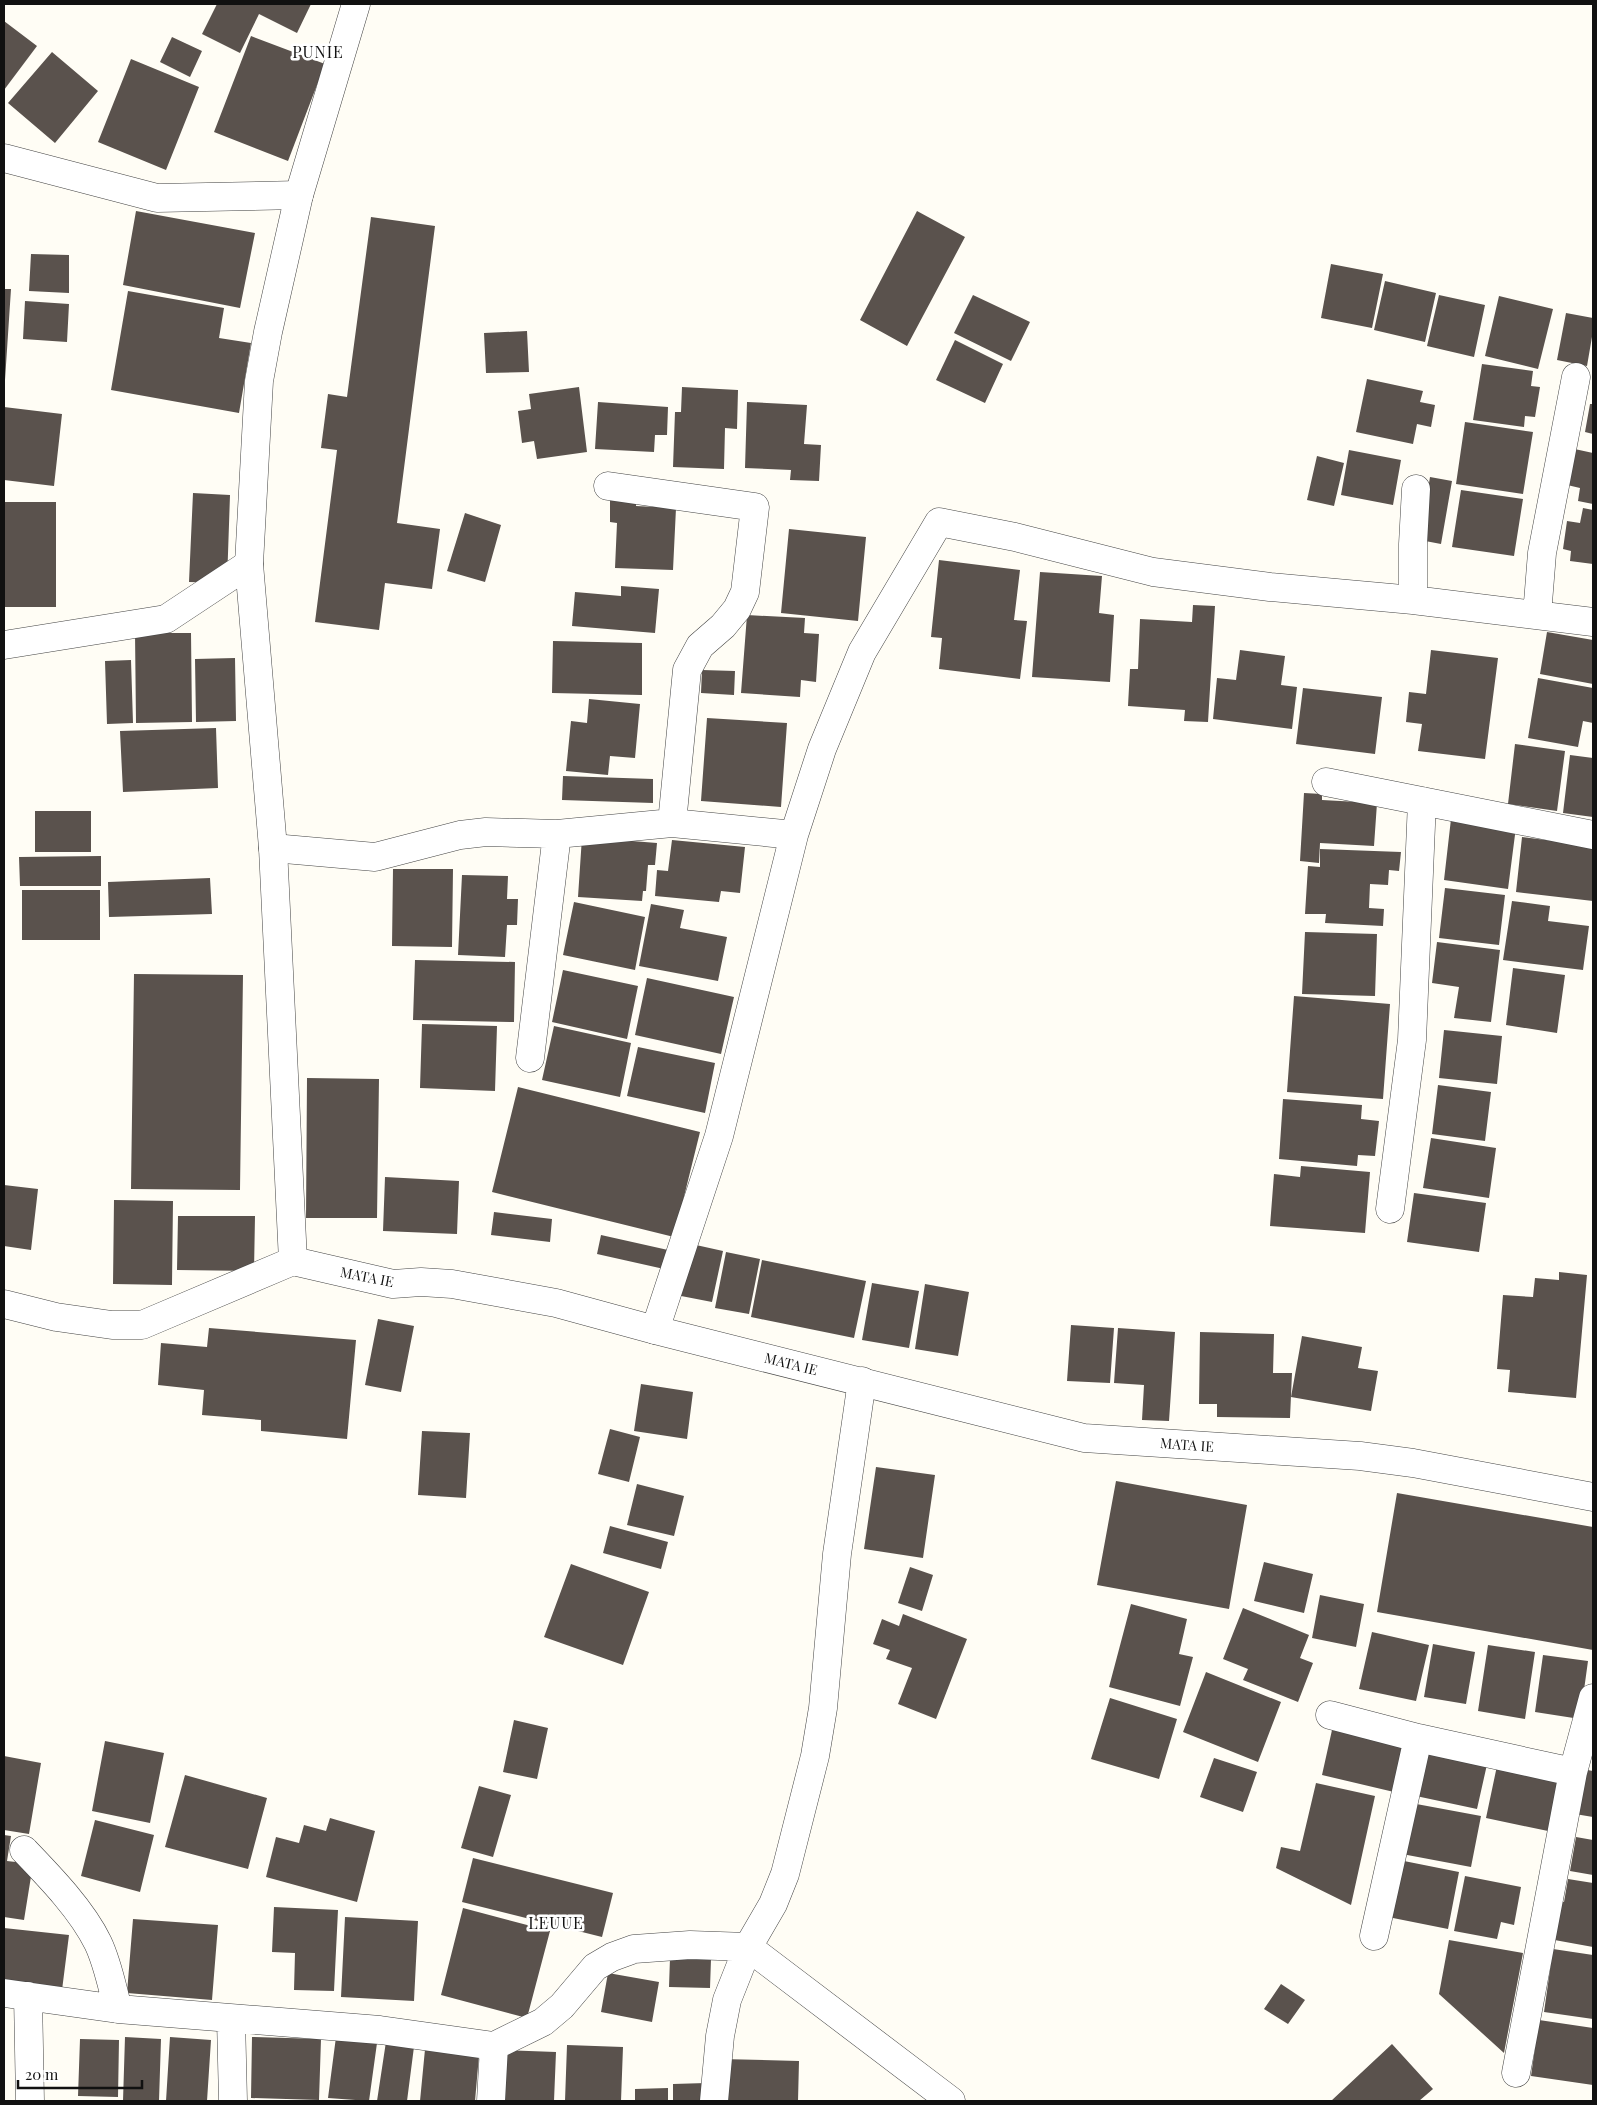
<svg xmlns="http://www.w3.org/2000/svg" width="1597" height="2105" font-family="'Playfair Display',serif">
<style>
.building{fill:#5a524d}
.lines{fill:none;stroke-linecap:round;stroke-linejoin:round}
.minor-casing{stroke:#444;stroke-width:29}
.tertiary-casing{stroke:#444;stroke-width:29}
.minor{stroke:#fff;stroke-width:28}
.tertiary{stroke:#fff;stroke-width:28}
.labels{text-anchor:middle;stroke-width:5;stroke-linejoin:round;paint-order:stroke}
.street-label{font-size:14px;fill:#111;stroke:#fff}
.quarter-label{font-size:16px;letter-spacing:1px;fill:#111;stroke:#fff}
</style>
<rect width="100%" height="100%" fill="#fffdf5"/>
<!-- building -->
<path class="building" d="M 217,4 L 311,4 L 297,33 L 259,14 L 240,53 L 202,34 Z
M 4,21 L 37,46 L 4,90 Z
M 251,36 L 325,64 L 288,161 L 214,132 Z
M 172,37 L 202,51 L 190,77 L 160,62 Z
M 52,52 L 98,91 L 55,143 L 8,103 Z
M 131,59 L 199,87 L 166,170 L 98,142 Z
M 136,211 L 255,233 L 240,308 L 123,285 Z
M 917,211 L 965,237 L 907,346 L 860,320 Z
M 371,217 L 435,226 L 397,523 L 440,529 L 432,589 L 385,583 L 379,630 L 315,622 L 337,450 L 321,448 L 328,394 L 347,397 Z
M 31,254 L 69,255 L 69,293 L 29,291 Z
M 1331,264 L 1383,274 L 1372,328 L 1321,318 Z
M 1385,281 L 1436,293 L 1425,342 L 1374,330 Z
M 4,289 L 11,289 L 5,380 L 4,380 Z
M 128,291 L 224,308 L 219,338 L 251,343 L 239,413 L 111,390 Z
M 973,295 L 1030,322 L 1011,361 L 954,333 Z
M 1439,295 L 1485,305 L 1474,357 L 1427,346 Z
M 1499,296 L 1553,309 L 1538,369 L 1485,356 Z
M 25,301 L 69,304 L 67,342 L 23,339 Z
M 1566,313 L 1593,318 L 1593,331 L 1587,366 L 1557,360 Z
M 527,331 L 529,372 L 486,373 L 484,333 Z
M 955,340 L 1003,364 L 985,403 L 936,380 Z
M 1482,364 L 1533,371 L 1531,386 L 1540,387 L 1535,417 L 1525,416 L 1524,427 L 1473,420 Z
M 1367,379 L 1423,391 L 1420,402 L 1435,405 L 1431,427 L 1417,424 L 1413,444 L 1356,432 Z
M 579,387 L 587,452 L 537,459 L 534,441 L 522,443 L 518,411 L 531,409 L 529,394 Z
M 682,387 L 738,390 L 737,429 L 725,428 L 724,469 L 673,467 L 675,412 L 681,412 Z
M 598,402 L 668,407 L 667,435 L 655,435 L 654,452 L 595,449 Z
M 747,402 L 807,405 L 804,444 L 821,445 L 819,481 L 790,480 L 791,470 L 745,468 Z
M 1590,404 L 1593,404 L 1593,434 L 1585,432 Z
M 4,407 L 62,414 L 54,486 L 4,480 Z
M 1465,422 L 1533,432 L 1523,494 L 1456,484 Z
M 1570,448 L 1593,453 L 1593,504 L 1578,501 L 1580,488 L 1563,484 Z
M 1349,450 L 1401,460 L 1393,505 L 1341,495 Z
M 1317,456 L 1344,463 L 1334,506 L 1307,500 Z
M 1430,477 L 1452,481 L 1441,544 L 1420,540 Z
M 1461,490 L 1523,499 L 1514,556 L 1452,547 Z
M 193,493 L 230,495 L 227,583 L 189,582 Z
M 610,499 L 636,500 L 636,506 L 676,508 L 673,570 L 615,568 L 617,523 L 610,522 Z
M 4,502 L 56,502 L 56,607 L 4,607 Z
M 1583,508 L 1593,510 L 1593,564 L 1570,561 L 1571,551 L 1563,549 L 1567,521 L 1580,523 Z
M 465,513 L 501,525 L 485,582 L 447,571 Z
M 789,529 L 866,537 L 858,621 L 781,613 Z
M 939,560 L 1020,570 L 1014,620 L 1027,621 L 1020,679 L 939,669 L 942,638 L 931,637 Z
M 1040,572 L 1102,576 L 1099,613 L 1114,615 L 1110,682 L 1032,677 Z
M 621,586 L 659,589 L 655,633 L 572,626 L 575,592 L 621,596 Z
M 1193,605 L 1215,606 L 1208,722 L 1184,721 L 1185,710 L 1128,706 L 1130,669 L 1138,669 L 1140,619 L 1192,622 Z
M 747,615 L 805,618 L 804,633 L 819,634 L 816,682 L 801,680 L 800,697 L 741,693 Z
M 1547,632 L 1593,640 L 1593,684 L 1540,674 Z
M 135,633 L 191,633 L 192,722 L 136,723 Z
M 553,641 L 642,643 L 642,695 L 552,693 Z
M 1240,650 L 1285,656 L 1281,685 L 1297,687 L 1292,729 L 1213,719 L 1217,678 L 1236,680 Z
M 1431,650 L 1498,658 L 1485,759 L 1418,751 L 1422,724 L 1406,722 L 1409,692 L 1426,694 Z
M 235,658 L 236,721 L 196,722 L 195,659 Z
M 131,660 L 133,723 L 107,724 L 105,661 Z
M 702,670 L 735,671 L 734,695 L 701,693 Z
M 1538,678 L 1593,688 L 1593,723 L 1583,721 L 1578,747 L 1528,738 Z
M 1303,688 L 1382,697 L 1375,754 L 1296,744 Z
M 589,699 L 640,704 L 635,758 L 610,756 L 608,775 L 566,771 L 571,721 L 587,723 Z
M 707,718 L 787,723 L 781,807 L 701,801 Z
M 216,728 L 218,788 L 123,792 L 120,731 Z
M 1515,744 L 1565,751 L 1557,811 L 1508,804 Z
M 1570,755 L 1593,758 L 1593,817 L 1563,813 Z
M 563,776 L 653,779 L 653,803 L 562,800 Z
M 1304,793 L 1322,794 L 1322,800 L 1377,803 L 1374,846 L 1320,843 L 1319,863 L 1300,861 Z
M 35,811 L 91,811 L 91,852 L 35,852 Z
M 1451,819 L 1516,827 L 1508,889 L 1444,880 Z
M 582,837 L 657,843 L 655,865 L 648,865 L 646,891 L 643,891 L 642,901 L 578,897 Z
M 1522,837 L 1593,846 L 1593,901 L 1516,892 Z
M 672,840 L 745,847 L 740,893 L 721,891 L 719,902 L 655,896 L 657,870 L 668,871 Z
M 1320,849 L 1401,852 L 1399,871 L 1389,870 L 1388,885 L 1370,884 L 1369,908 L 1384,909 L 1383,926 L 1325,923 L 1326,914 L 1305,914 L 1308,866 L 1320,867 Z
M 101,856 L 101,886 L 20,886 L 19,857 Z
M 393,869 L 453,869 L 452,947 L 392,946 Z
M 462,875 L 508,876 L 507,899 L 518,899 L 517,925 L 507,925 L 505,957 L 458,955 Z
M 210,878 L 212,914 L 109,917 L 108,882 Z
M 1445,888 L 1505,895 L 1499,945 L 1439,938 Z
M 22,890 L 100,890 L 100,940 L 22,940 Z
M 1512,901 L 1550,906 L 1548,921 L 1589,926 L 1583,970 L 1503,960 Z
M 574,902 L 645,917 L 635,970 L 563,955 Z
M 651,904 L 684,910 L 680,928 L 727,937 L 718,981 L 639,966 Z
M 1305,932 L 1377,934 L 1375,996 L 1302,994 Z
M 1437,942 L 1500,950 L 1491,1022 L 1454,1018 L 1459,987 L 1432,983 Z
M 415,960 L 515,962 L 514,1022 L 413,1020 Z
M 1513,968 L 1565,975 L 1557,1033 L 1506,1025 Z
M 563,970 L 638,986 L 627,1039 L 552,1022 Z
M 134,974 L 243,975 L 240,1190 L 131,1189 Z
M 647,978 L 734,997 L 721,1054 L 635,1035 Z
M 1294,996 L 1390,1004 L 1383,1099 L 1287,1092 Z
M 422,1024 L 497,1026 L 495,1091 L 420,1088 Z
M 554,1026 L 631,1043 L 620,1097 L 542,1080 Z
M 1444,1030 L 1502,1036 L 1497,1084 L 1439,1078 Z
M 638,1047 L 715,1063 L 705,1113 L 627,1096 Z
M 307,1078 L 379,1079 L 377,1218 L 306,1218 Z
M 1438,1085 L 1491,1092 L 1485,1141 L 1432,1134 Z
M 518,1087 L 700,1132 L 674,1237 L 492,1192 Z
M 1283,1099 L 1362,1105 L 1361,1119 L 1379,1121 L 1375,1156 L 1358,1155 L 1357,1166 L 1279,1159 Z
M 1431,1138 L 1496,1148 L 1489,1198 L 1423,1188 Z
M 1301,1166 L 1370,1172 L 1365,1233 L 1270,1226 L 1274,1174 L 1300,1177 Z
M 385,1177 L 459,1181 L 457,1234 L 383,1231 Z
M 4,1185 L 38,1189 L 31,1250 L 4,1246 Z
M 1414,1193 L 1486,1203 L 1479,1252 L 1407,1242 Z
M 114,1200 L 173,1201 L 172,1285 L 113,1284 Z
M 494,1212 L 552,1219 L 550,1242 L 491,1235 Z
M 178,1216 L 255,1216 L 254,1271 L 177,1270 Z
M 601,1235 L 668,1250 L 664,1269 L 597,1254 Z
M 687,1243 L 723,1251 L 712,1302 L 676,1295 Z
M 726,1252 L 760,1259 L 749,1314 L 715,1308 Z
M 762,1260 L 866,1281 L 854,1338 L 751,1317 Z
M 1559,1272 L 1587,1275 L 1576,1398 L 1508,1392 L 1510,1370 L 1497,1369 L 1503,1295 L 1533,1297 L 1535,1278 L 1559,1280 Z
M 872,1283 L 919,1291 L 909,1348 L 862,1340 Z
M 925,1284 L 969,1292 L 958,1356 L 915,1349 Z
M 378,1319 L 414,1326 L 401,1392 L 365,1385 Z
M 1071,1325 L 1114,1328 L 1110,1383 L 1067,1381 Z
M 209,1328 L 356,1340 L 347,1439 L 261,1431 L 261,1420 L 202,1415 L 204,1390 L 158,1385 L 161,1343 L 207,1347 Z
M 1118,1328 L 1175,1332 L 1169,1421 L 1142,1420 L 1144,1385 L 1114,1383 Z
M 1200,1332 L 1274,1334 L 1273,1373 L 1292,1373 L 1290,1418 L 1217,1417 L 1217,1404 L 1199,1404 Z
M 1302,1336 L 1362,1347 L 1358,1368 L 1378,1371 L 1371,1411 L 1291,1397 Z
M 641,1384 L 693,1392 L 687,1439 L 634,1431 Z
M 610,1429 L 640,1437 L 629,1482 L 598,1474 Z
M 422,1431 L 470,1433 L 466,1498 L 418,1495 Z
M 876,1467 L 935,1475 L 923,1558 L 864,1549 Z
M 1116,1481 L 1247,1505 L 1229,1609 L 1097,1585 Z
M 637,1484 L 684,1496 L 674,1536 L 627,1525 Z
M 1397,1493 L 1593,1527 L 1593,1650 L 1377,1612 Z
M 610,1526 L 668,1542 L 661,1569 L 603,1553 Z
M 1264,1562 L 1313,1574 L 1304,1613 L 1254,1601 Z
M 571,1564 L 649,1592 L 623,1665 L 544,1637 Z
M 910,1567 L 933,1575 L 922,1611 L 898,1603 Z
M 1320,1595 L 1364,1604 L 1356,1647 L 1312,1638 Z
M 1131,1604 L 1187,1619 L 1179,1654 L 1193,1657 L 1180,1706 L 1109,1687 Z
M 1243,1608 L 1309,1635 L 1300,1658 L 1313,1663 L 1298,1702 L 1243,1680 L 1248,1669 L 1223,1659 Z
M 903,1614 L 967,1639 L 936,1719 L 898,1704 L 912,1668 L 886,1659 L 890,1650 L 873,1644 L 882,1619 L 899,1626 Z
M 1372,1632 L 1429,1645 L 1416,1701 L 1359,1689 Z
M 1433,1644 L 1475,1652 L 1466,1704 L 1424,1697 Z
M 1488,1645 L 1535,1652 L 1525,1719 L 1478,1711 Z
M 1543,1655 L 1588,1661 L 1580,1719 L 1535,1712 Z
M 1206,1672 L 1281,1702 L 1258,1762 L 1183,1732 Z
M 1110,1698 L 1177,1719 L 1159,1779 L 1091,1759 Z
M 514,1720 L 548,1728 L 537,1779 L 503,1772 Z
M 1332,1730 L 1404,1746 L 1394,1792 L 1322,1775 Z
M 105,1741 L 164,1753 L 150,1823 L 92,1811 Z
M 1426,1747 L 1488,1760 L 1477,1809 L 1416,1796 Z
M 4,1756 L 41,1763 L 29,1834 L 4,1830 Z
M 1214,1758 L 1257,1772 L 1243,1812 L 1200,1797 Z
M 1498,1761 L 1559,1773 L 1548,1831 L 1486,1818 Z
M 1582,1769 L 1593,1771 L 1593,1817 L 1575,1814 Z
M 185,1775 L 267,1798 L 248,1869 L 165,1847 Z
M 1316,1783 L 1375,1796 L 1351,1905 L 1276,1868 L 1281,1847 L 1300,1851 Z
M 479,1786 L 511,1795 L 493,1857 L 461,1848 Z
M 1411,1803 L 1481,1816 L 1471,1867 L 1402,1854 Z
M 330,1818 L 375,1831 L 357,1902 L 266,1877 L 276,1837 L 299,1843 L 304,1825 L 326,1831 Z
M 95,1820 L 154,1835 L 140,1892 L 81,1876 Z
M 4,1835 L 11,1836 L 7,1861 L 33,1864 L 24,1920 L 4,1917 Z
M 1576,1837 L 1593,1840 L 1593,1875 L 1570,1871 Z
M 473,1858 L 613,1893 L 602,1937 L 462,1902 Z
M 1399,1860 L 1459,1872 L 1448,1929 L 1388,1917 Z
M 1465,1876 L 1521,1887 L 1514,1925 L 1501,1922 L 1497,1939 L 1454,1931 Z
M 1568,1879 L 1593,1883 L 1593,1947 L 1549,1939 L 1555,1900 L 1564,1902 Z
M 274,1907 L 338,1910 L 334,1991 L 294,1990 L 295,1953 L 272,1952 Z
M 463,1908 L 550,1931 L 527,2018 L 441,1995 Z
M 345,1917 L 418,1921 L 414,2001 L 341,1997 Z
M 133,1919 L 218,1925 L 212,2000 L 127,1993 Z
M 4,1928 L 69,1935 L 61,1998 L 4,1991 Z
M 1449,1940 L 1523,1953 L 1504,2053 L 1439,1994 Z
M 1553,1949 L 1593,1955 L 1593,2019 L 1544,2012 Z
M 670,1958 L 711,1959 L 710,1988 L 669,1987 Z
M 608,1973 L 659,1982 L 652,2022 L 601,2012 Z
M 1281,1984 L 1305,2000 L 1288,2024 L 1264,2009 Z
M 1539,2020 L 1593,2028 L 1593,2085 L 1531,2076 Z
M 387,2035 L 415,2039 L 407,2101 L 377,2101 Z
M 125,2037 L 161,2039 L 159,2101 L 123,2101 Z
M 170,2037 L 211,2040 L 207,2101 L 166,2101 Z
M 252,2037 L 321,2039 L 319,2100 L 251,2098 Z
M 336,2037 L 377,2043 L 369,2101 L 328,2098 Z
M 80,2039 L 119,2040 L 118,2097 L 78,2096 Z
M 426,2039 L 480,2044 L 475,2101 L 420,2101 Z
M 1392,2044 L 1433,2089 L 1419,2101 L 1331,2101 Z
M 567,2045 L 623,2047 L 621,2101 L 565,2101 Z
M 503,2050 L 556,2052 L 554,2101 L 501,2101 Z
M 721,2059 L 799,2061 L 798,2101 L 720,2101 Z
M 706,2083 L 707,2101 L 673,2101 L 673,2084 Z
M 668,2088 L 668,2101 L 635,2101 L 635,2089 Z"/>
<g class="lines">
<!-- minor casing -->
<g class="minor-casing">
<path id="minor" d="M 4,158 L 157,198 L 299,195
M 608,486 L 755,507 L 745,592 L 737,609 L 723,626 L 700,646 L 687,670 L 672,823
M 1413,600 L 1413,544 L 1416,489
M 1537,615 L 1542,553 L 1576,377
M 4,645 L 166,619 L 249,564
M 1326,782 L 1593,835
M 794,835 L 822,749 L 862,652 L 939,522 L 1015,537 L 1153,572 L 1270,587 L 1413,600 L 1593,622
M 273,848 L 375,857 L 460,835 L 486,832 L 557,834 L 672,823 L 794,835 L 719,1136 L 655,1330
M 530,1058 L 557,834
M 1390,1209 L 1412,1040 L 1422,801
M 1330,1715 L 1418,1738 L 1573,1772
M 24,1850 C 50,1877 82,1910 98,1943 C 108,1964 112,1987 118,2009
M 1374,1936 L 1418,1738
M 4,1993 L 118,2009 L 380,2030 L 494,2046 L 543,2022 L 562,2006 L 595,1967 L 612,1957 L 634,1949 L 690,1945 L 748,1947 L 951,2101
M 28,1996 L 30,2101
M 231,2019 L 233,2101
M 1516,2073 L 1573,1772 L 1593,1698
M 491,2101 L 494,2046
M 714,2101 L 720,2036 L 727,2000 L 748,1947 L 773,1904 L 785,1874 L 815,1756 L 823,1708 L 837,1554 L 862,1381"/>
</g>
<!-- tertiary casing -->
<g class="tertiary-casing">
<path id="tertiary" d="M 293,1261 L 273,848 L 249,564 L 259,381 L 268,332 L 299,195 L 356,4
M 4,1304 L 56,1317 L 112,1325 L 142,1325 L 293,1261 L 393,1284 L 421,1282 L 452,1284 L 556,1303 L 655,1330 L 1084,1438 L 1360,1456 L 1413,1463 L 1593,1497"/>
</g>
<!-- minor -->
<use href="#minor" class="minor"/>
<!-- tertiary -->
<use href="#tertiary" class="tertiary"/>
</g>
<g class="labels">
<!-- street labels -->
<g class="street-label">
<text transform="translate(367 1277) rotate(11)" y="5">MATA IE</text>
<text transform="translate(791 1364) rotate(14)" y="5">MATA IE</text>
<text transform="translate(1187 1445) rotate(4)" y="5">MATA IE</text>
</g>
<!-- quarter labels -->
<g class="quarter-label">
<text x="318" y="58">PUNIE</text>
<text x="556" y="1929">LEUUE</text>
</g>
</g>
<!-- border -->
<rect width="1597" height="2105" fill="none" stroke="#111111" stroke-width="10"/>
<!-- scale -->
<path d="M18 2080v8h124v-8" fill="none" stroke="#111111" stroke-width="2.5"/>
<text x="25" y="2080" font-size="15" fill="#111111" stroke="#ffffff" stroke-width="4" paint-order="stroke">20 m</text>
</svg>
